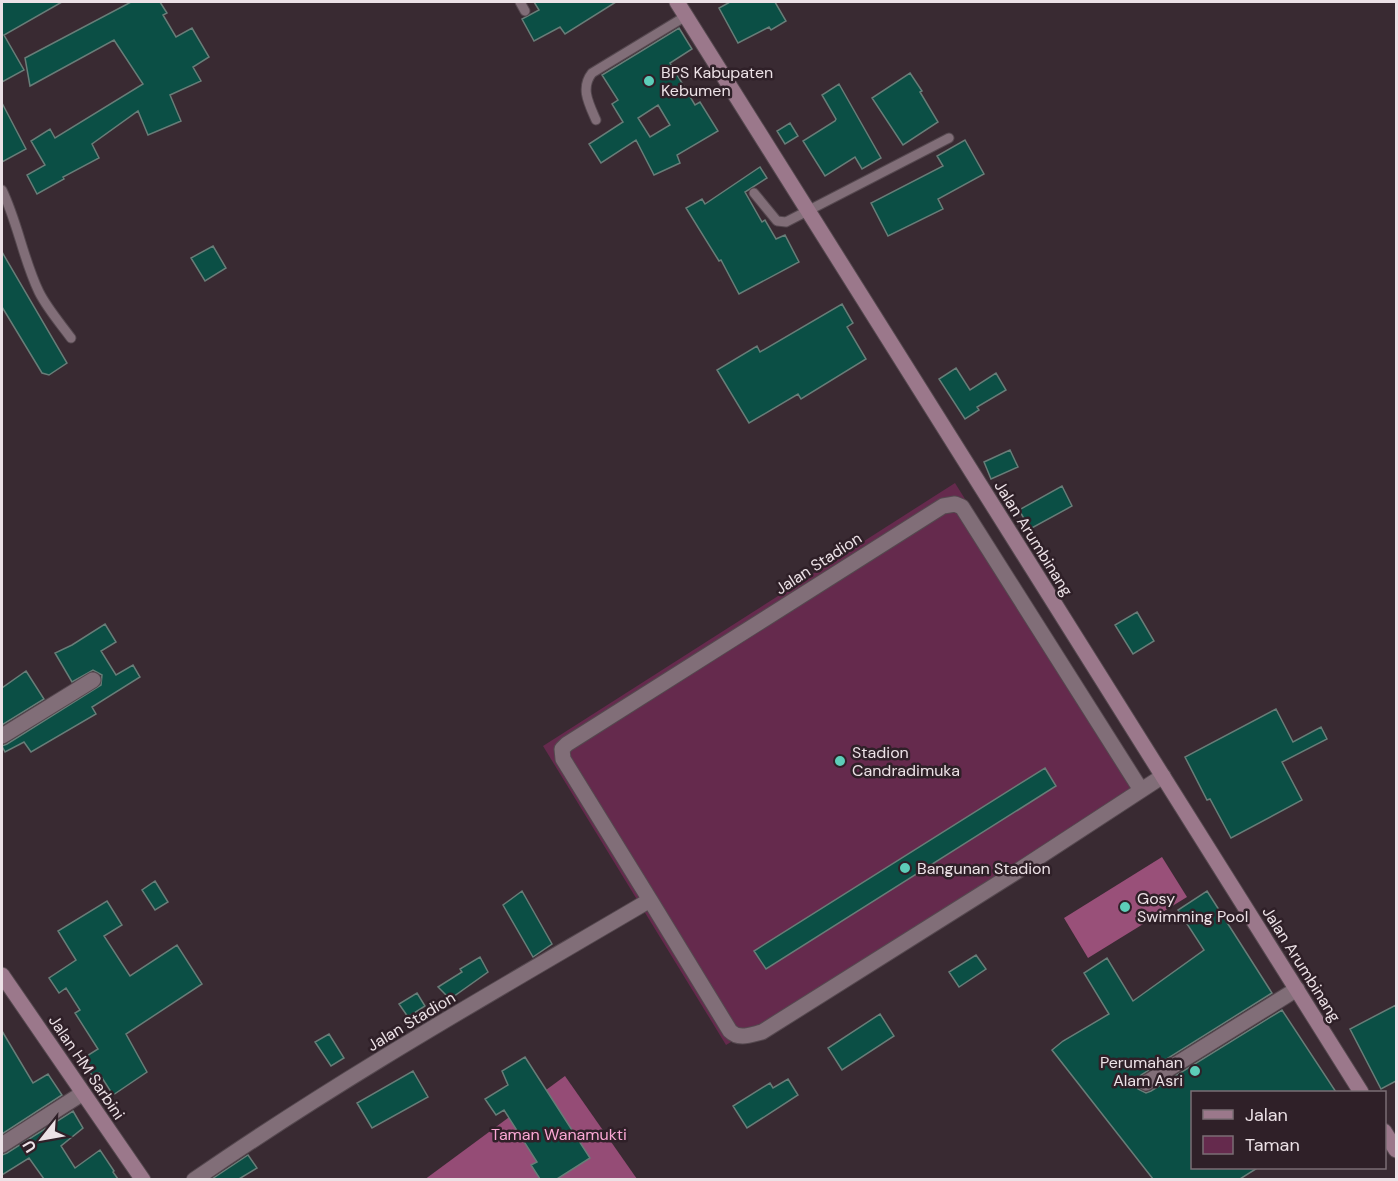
<svg xmlns="http://www.w3.org/2000/svg" width="1398" height="1181" font-family="'DM Sans',sans-serif">
<style>
.green{fill:#652a4d}
.forest{fill:#954c76}
.water{fill:#995079}
.building{fill:#0b4f45;stroke:#687d78;stroke-width:1.5;fill-rule:evenodd}
.lines{fill:none;stroke-linecap:round;stroke-linejoin:round}
.service-casing{stroke:#55484f;stroke-width:11}
.minor-casing{stroke:#55484f;stroke-width:17}
.secondary-casing{stroke:#55484f;stroke-width:17}
.service{stroke:#816e78;stroke-width:9}
.minor{stroke:#816e78;stroke-width:15}
.secondary{stroke:#9b788b;stroke-width:15}
.poi-dot{fill:#5dceb9;stroke:#2f2028;stroke-width:2}
.labels{text-anchor:middle;stroke-width:5;stroke-linejoin:round;paint-order:stroke}
.poi-label{font-size:16px;fill:#ece1e6;stroke:#2f2028;text-anchor:start}
.street-label{font-size:16px;fill:#ece1e6;stroke:#2f2028}
.park-label{font-size:16px;fill:#fba8d5;stroke:#2f2028}
</style>
<rect width="100%" height="100%" fill="#392a32"/>
<!-- green -->
<path class="green" d="M 955,483 L 1150,794 L 726,1045 L 543,746 Z"/>
<!-- forest -->
<path class="forest" d="M 565,1076 L 637,1179 L 424,1180 Z"/>
<!-- water -->
<path class="water" d="M 1162,857 L 1187,897 L 1088,958 L 1064,918 Z"/>
<!-- building -->
<path class="building" d="M 2,2 L 62,2 L 4,35 L 24,70 L 2,82 Z
M 131,2 L 160,2 L 167,13 L 163,15 L 176,37 L 192,28 L 209,57 L 193,67 L 201,81 L 170,95 L 181,121 L 148,135 L 138,111 L 92,144 L 99,158 L 63,177 L 64,179 L 37,194 L 27,175 L 45,165 L 31,141 L 50,129 L 55,138 L 143,84 L 114,40 L 30,86 L 25,58 Z
M 534,2 L 616,2 L 565,34 L 560,27 L 534,41 L 522,19 L 539,10 Z
M 730,2 L 775,2 L 786,21 L 771,30 L 769,27 L 738,43 L 719,8 Z
M 679,28 L 692,49 L 670,63 L 695,105 L 700,102 L 718,131 L 677,155 L 680,163 L 654,175 L 636,140 L 601,163 L 589,144 L 623,122 L 612,104 L 618,100 L 602,75 ZM 658,105 L 670,125 L 650,137 L 638,118 Z
M 910,73 L 922,91 L 920,92 L 938,122 L 903,145 L 872,98 Z
M 839,84 L 881,158 L 862,169 L 855,157 L 825,176 L 803,141 L 835,121 L 836,119 L 822,95 Z
M 2,103 L 26,149 L 2,162 Z
M 790,123 L 798,136 L 785,144 L 777,131 Z
M 965,140 L 984,174 L 938,199 L 943,209 L 888,236 L 871,203 L 943,166 L 937,156 Z
M 760,167 L 767,178 L 745,192 L 762,222 L 765,220 L 776,239 L 785,235 L 799,262 L 739,294 L 721,260 L 719,261 L 686,208 L 702,199 L 705,204 Z
M 213,246 L 226,268 L 205,281 L 191,258 Z
M 2,252 L 67,363 L 49,375 L 42,373 L 2,307 Z
M 842,304 L 853,323 L 847,327 L 866,359 L 801,399 L 798,394 L 749,423 L 717,370 L 757,346 L 760,352 Z
M 956,368 L 970,390 L 996,373 L 1006,390 L 977,407 L 979,410 L 965,419 L 939,379 Z
M 1010,450 L 1018,467 L 991,479 L 984,462 Z
M 1062,486 L 1072,506 L 1030,529 L 1019,510 Z
M 1137,612 L 1154,641 L 1133,654 L 1115,625 Z
M 105,624 L 116,642 L 101,651 L 116,675 L 133,665 L 140,677 L 92,707 L 96,714 L 31,752 L 24,742 L 5,752 L 2,746 L 7,744 L 101,685 L 102,675 L 93,670 L 72,682 L 55,653 L 72,645 Z
M 26,671 L 44,699 L 2,725 L 2,688 Z
M 1276,709 L 1293,742 L 1321,727 L 1327,739 L 1282,762 L 1302,800 L 1231,838 L 1210,799 L 1207,800 L 1185,757 Z
M 1045,768 L 1056,786 L 766,969 L 754,951 Z
M 155,881 L 168,902 L 155,910 L 142,890 Z
M 522,891 L 552,944 L 533,957 L 503,905 Z
M 1207,891 L 1272,993 L 1141,1075 L 1136,1083 L 1138,1089 L 1146,1093 L 1151,1091 L 1282,1010 L 1336,1092 L 1192,1092 L 1192,1167 L 1259,1167 L 1240,1179 L 1153,1179 L 1052,1050 L 1063,1041 L 1109,1014 L 1084,973 L 1107,958 L 1133,1001 L 1204,950 L 1178,910 Z
M 107,901 L 122,925 L 104,936 L 130,976 L 177,945 L 202,984 L 126,1034 L 147,1072 L 113,1095 L 99,1073 L 93,1077 L 82,1059 L 98,1049 L 75,1013 L 80,1010 L 66,988 L 59,993 L 49,978 L 76,960 L 58,931 Z
M 976,955 L 986,969 L 959,987 L 949,972 Z
M 480,957 L 488,972 L 450,999 L 438,987 L 462,972 L 460,969 Z
M 417,993 L 425,1006 L 408,1017 L 399,1004 Z
M 1396,1005 L 1396,1081 L 1381,1089 L 1350,1029 Z
M 880,1014 L 894,1036 L 842,1070 L 828,1048 Z
M 2,1031 L 33,1083 L 48,1074 L 62,1095 L 2,1134 Z
M 329,1034 L 344,1058 L 331,1066 L 315,1042 Z
M 525,1057 L 590,1158 L 557,1179 L 540,1179 L 531,1165 L 537,1162 L 504,1110 L 496,1115 L 485,1099 L 508,1085 L 502,1071 Z
M 413,1071 L 428,1097 L 372,1128 L 357,1103 Z
M 788,1079 L 798,1095 L 747,1128 L 733,1106 L 770,1083 L 773,1088 Z
M 73,1111 L 83,1128 L 61,1146 L 75,1168 L 100,1150 L 114,1171 L 113,1172 L 118,1179 L 44,1179 L 29,1158 L 2,1175 L 2,1155 L 7,1153 Z
M 248,1155 L 257,1168 L 239,1179 L 212,1179 Z"/>
<g class="lines">
<!-- service casing -->
<g class="service-casing">
<path id="service" d="M 520,2 L 525,11
M 596,120 C 589,104 580,88 592,73 L 686,16
M 2,190 C 18,223 23,259 39,292 C 47,308 60,323 71,338
M 754,193 L 777,221 L 786,222 L 949,138"/>
</g>
<!-- minor casing -->
<g class="minor-casing">
<path id="minor" d="M 2,736 L 93,680
M 650,900 L 563,759 L 562,749 L 567,744 L 943,506 L 955,504 L 962,507 L 1141,790
M 1146,1083 L 1297,989
M 2,1145 L 83,1093
M 194,1180 C 341,1078 497,990 650,900 L 730,1031 C 739,1040 750,1035 762,1032 L 1013,874 L 1163,776"/>
</g>
<!-- secondary casing -->
<g class="secondary-casing">
<path id="secondary" d="M 677,2 L 1361,1092
M 2,975 L 143,1180
M 1384,1131 L 1396,1150"/>
</g>
<!-- service -->
<use href="#service" class="service"/>
<!-- minor -->
<use href="#minor" class="minor"/>
<!-- secondary -->
<use href="#secondary" class="secondary"/>
</g>
<!-- markers -->
<g class="poi-dot">
<circle cx="649" cy="81" r="6"/>
<circle cx="840" cy="761" r="6"/>
<circle cx="905" cy="868" r="6"/>
<circle cx="1125" cy="907" r="6"/>
<circle cx="1195" cy="1071" r="6"/>
</g>
<g class="labels">
<!-- poi labels -->
<g class="poi-label">
<text x="661" y="78">BPS Kabupaten<tspan x="661" dy="18">Kebumen</tspan></text>
<text x="852" y="758">Stadion<tspan x="852" dy="18">Candradimuka</tspan></text>
<text x="917" y="874">Bangunan Stadion</text>
<text x="1137" y="904">Gosy<tspan x="1137" dy="18">Swimming Pool</tspan></text>
<text x="1183" y="1068" text-anchor="end">Perumahan<tspan x="1183" dy="18">Alam Asri</tspan></text>
</g>
<!-- street labels -->
<g class="street-label">
<text transform="translate(1034 538) rotate(58)" y="6">Jalan Arumbinang</text>
<text transform="translate(818 563) rotate(-33)" y="6">Jalan Stadion</text>
<text transform="translate(1302 964) rotate(58)" y="6">Jalan Arumbinang</text>
<text transform="translate(411 1021) rotate(-31)" y="6">Jalan Stadion</text>
<text transform="translate(87 1067) rotate(56)" y="6">Jalan HM Sarbini</text>
</g>
<!-- park labels -->
<g class="park-label">
<text x="559" y="1140">Taman Wanamukti</text>
</g>
</g>
<!-- border -->
<rect width="1398" height="1181" fill="none" stroke="#ece1e6" stroke-width="6"/>
<!-- legend -->
<rect x="1191" y="1091" width="195" height="78" fill="#2f2028" stroke="#7b6d74" stroke-width="1.5"/>
<rect x="1203" y="1110" width="30" height="9" fill="#9b788b" stroke="#7b6d74" stroke-width="1.5"/>
<text x="1245" y="1121" font-size="18" fill="#ece1e6">Jalan</text>
<rect x="1203" y="1136" width="30" height="18" fill="#652a4d" stroke="#7b6d74" stroke-width="1.5"/>
<text x="1245" y="1151" font-size="18" fill="#ece1e6">Taman</text>
<!-- north arrow -->
<g transform="translate(42 1139) rotate(239)" stroke="#2f2028" stroke-width="4.5" paint-order="stroke">
<path d="M0-4.5L10 22L0 15L-10 22Z" fill="#ece1e6"/>
<text y="-9" font-size="16" font-weight="bold" text-anchor="middle" fill="#ece1e6">U</text>
</g>
</svg>
